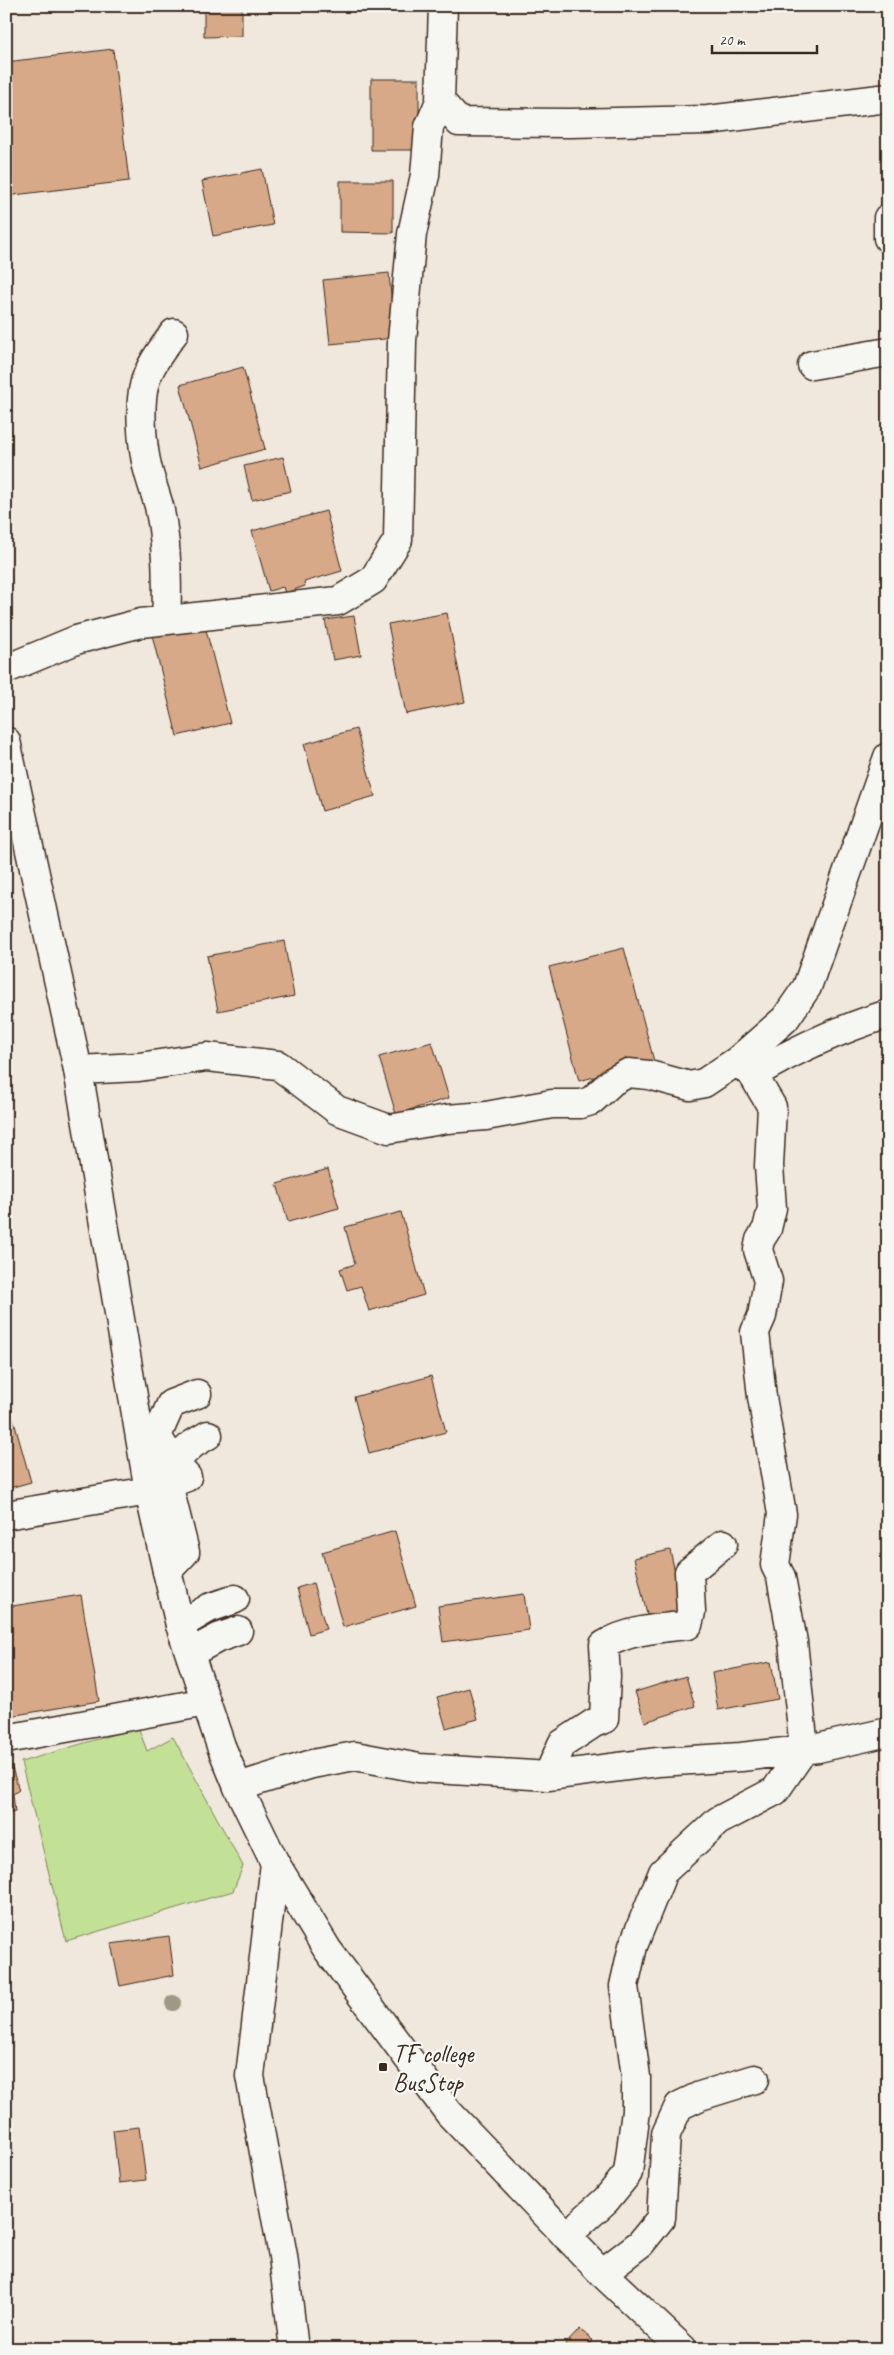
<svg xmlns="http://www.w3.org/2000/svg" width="894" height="2355" font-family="Caveat,sans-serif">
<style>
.green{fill:#c3e097;stroke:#7f855a}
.building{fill:#d7a989;stroke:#3b2a1e}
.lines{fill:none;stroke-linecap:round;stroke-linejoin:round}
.street-casing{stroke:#3b2a1e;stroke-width:31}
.secondary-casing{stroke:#3b2a1e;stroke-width:31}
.street{stroke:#f6f6f2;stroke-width:28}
.secondary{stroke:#f6f6f2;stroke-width:28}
.tree{fill:#9f9884}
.poi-dot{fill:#3b2a1e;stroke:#f6f6f2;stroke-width:2}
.labels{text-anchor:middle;stroke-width:4.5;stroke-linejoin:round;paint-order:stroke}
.poi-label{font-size:25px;fill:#3b2a1e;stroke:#f6f6f2;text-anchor:start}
</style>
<rect width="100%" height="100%" fill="#f0e7dd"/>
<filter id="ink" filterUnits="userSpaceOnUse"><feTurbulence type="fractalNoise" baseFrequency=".02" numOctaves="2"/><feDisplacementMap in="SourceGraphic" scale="10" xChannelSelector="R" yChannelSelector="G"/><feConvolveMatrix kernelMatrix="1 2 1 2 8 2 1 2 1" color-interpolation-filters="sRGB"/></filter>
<g filter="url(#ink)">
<!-- green -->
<path class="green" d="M 138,1727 L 147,1751 L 173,1737 L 243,1866 L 233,1891 L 66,1941 L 21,1762 Z"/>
<!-- building -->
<path class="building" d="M 204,6 L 242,6 L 242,36 L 204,37 Z
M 113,49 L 129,181 L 6,196 L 6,62 Z
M 371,79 L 419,79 L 419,150 L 371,150 Z
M 262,169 L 273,225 L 213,236 L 202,181 Z
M 340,181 L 393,181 L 393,233 L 340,232 Z
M 389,273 L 395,338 L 330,344 L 323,280 Z
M 243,367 L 265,449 L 202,467 L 180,385 Z
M 283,457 L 291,491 L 252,500 L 244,466 Z
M 326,511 L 342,571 L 304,582 L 305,586 L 285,593 L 283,587 L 269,591 L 252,531 Z
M 447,613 L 465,702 L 406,714 L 388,624 Z
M 354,616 L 361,655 L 333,660 L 325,620 Z
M 204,622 L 230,723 L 177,736 L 152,635 Z
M 356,729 L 375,796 L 322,811 L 304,744 Z
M 284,941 L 294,996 L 218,1011 L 207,956 Z
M 624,948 L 654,1061 L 579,1081 L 549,967 Z
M 432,1042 L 449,1098 L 396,1114 L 379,1057 Z
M 328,1169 L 339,1208 L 288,1222 L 277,1184 Z
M 401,1212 L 424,1295 L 369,1311 L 361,1286 L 347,1290 L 340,1269 L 355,1264 L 345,1227 Z
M 431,1376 L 446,1432 L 369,1453 L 354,1397 Z
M 11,1411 L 31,1482 L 6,1489 L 6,1412 Z
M 395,1531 L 416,1606 L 343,1627 L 322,1552 Z
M 670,1550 L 684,1612 L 648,1619 L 634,1558 Z
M 313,1583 L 326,1629 L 309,1634 L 297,1588 Z
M 524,1594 L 529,1630 L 443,1642 L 438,1606 Z
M 81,1595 L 99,1701 L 10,1716 L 6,1697 L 6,1607 Z
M 771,1662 L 778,1699 L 718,1710 L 712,1673 Z
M 686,1676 L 695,1706 L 645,1722 L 635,1692 Z
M 469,1688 L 478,1719 L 446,1728 L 437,1697 Z
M 11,1765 L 19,1790 L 13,1794 L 15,1812 L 6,1814 L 6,1766 Z
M 169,1936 L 174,1975 L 120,1986 L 111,1944 Z
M 139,2127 L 146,2180 L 119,2183 L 113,2130 Z
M 580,2329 L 593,2341 L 586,2349 L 561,2349 Z"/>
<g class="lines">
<!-- street casing -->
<g class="street-casing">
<path id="street" d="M 443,6 L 440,101 L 459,122 L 570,123 L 708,120 L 888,98
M 888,218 L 888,238
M 812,365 L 888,352
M 166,620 C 168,582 167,542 159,506 C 155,492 150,479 147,466 C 142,444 139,407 144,386 C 148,367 163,348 174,333
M 6,669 L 76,640 L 141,623 L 338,601 L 373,580 L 398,540 L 402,341 L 412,234 L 425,175 L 429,127 L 440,101
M 737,1061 L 785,1019 L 807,987 L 888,757
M 78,1070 L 139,1067 L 207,1057 L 278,1065 L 337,1110 L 389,1129 L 447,1119 L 486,1116 L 552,1104 L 581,1104 L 591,1101 L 613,1081 L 628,1073 L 649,1075 L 690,1086 L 704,1083 L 737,1061 L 753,1075 L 772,1107 L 769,1166 L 772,1208 L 767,1229 L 760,1240 L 758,1250 L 768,1281 L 762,1316 L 755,1332 L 762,1397 L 782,1514 L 775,1565 L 781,1577 L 793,1642 L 804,1749 L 775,1791 L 718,1821 L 663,1872 L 633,1946 L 624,1986 L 636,2077 L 636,2111 L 628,2173 L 606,2200 L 566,2236
M 753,1075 C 797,1048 838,1030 888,1014
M 169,1480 L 173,1462 L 157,1436 L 171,1404 L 197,1394
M 6,1515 L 149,1491
M 167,1571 L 185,1552 L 168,1484 L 187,1477 L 173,1462 L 193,1444 L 208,1435
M 180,1625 L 209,1608 L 235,1599
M 190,1653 L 218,1638 L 238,1631
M 6,1739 L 206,1702
M 548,1776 L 562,1744 L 594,1723 L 604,1719 L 606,1676 L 604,1645 C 628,1630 660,1628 688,1625 L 691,1612 L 689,1572 L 723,1544
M 238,1787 L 312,1764 L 355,1756 L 419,1768 L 548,1776 L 658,1762 L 741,1757 L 818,1748 L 888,1732
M 275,1863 L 250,2076 L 283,2256 L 294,2349
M 602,2273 L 641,2243 L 661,2218 L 666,2134 L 679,2106 L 700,2096 L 755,2079"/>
</g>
<!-- secondary casing -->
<g class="secondary-casing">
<path id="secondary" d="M 6,741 L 78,1070 L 149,1491 L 167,1571 L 180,1625 L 221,1746 L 238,1787 L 275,1863 L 327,1949 L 449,2113 L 602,2273 L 683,2349"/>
</g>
<!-- street -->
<use href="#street" class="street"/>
<!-- secondary -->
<use href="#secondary" class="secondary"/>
</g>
<!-- trees -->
<circle class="tree" cx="173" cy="2003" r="8"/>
</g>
<!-- markers -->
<rect class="poi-dot" x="378" y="2062" width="10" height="10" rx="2.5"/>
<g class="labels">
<!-- poi labels -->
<g class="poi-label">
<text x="393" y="2062">TF college<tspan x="393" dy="29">BusStop</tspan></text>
</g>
</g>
<!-- margin -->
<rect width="894" height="2355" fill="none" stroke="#f6f6f2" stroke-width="25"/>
<rect x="12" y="12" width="869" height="2330" fill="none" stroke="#3b2a1e" stroke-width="2" filter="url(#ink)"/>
<!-- scale -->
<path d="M712 45v8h105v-8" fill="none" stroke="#3b2a1e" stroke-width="2.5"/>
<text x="719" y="45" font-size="15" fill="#3b2a1e" stroke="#f6f6f2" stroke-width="4" paint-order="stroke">20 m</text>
</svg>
